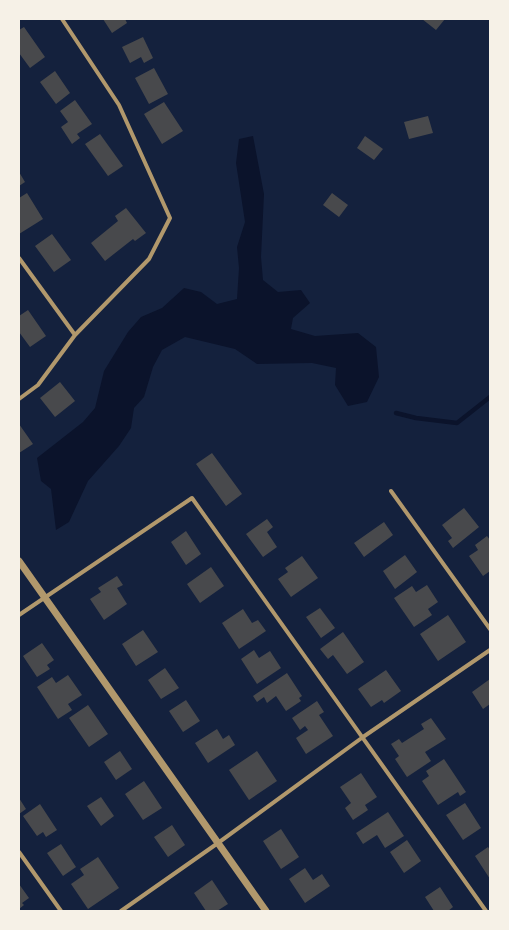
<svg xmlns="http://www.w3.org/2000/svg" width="509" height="930" font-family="'DejaVu Sans',sans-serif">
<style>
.water{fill:#0b132b}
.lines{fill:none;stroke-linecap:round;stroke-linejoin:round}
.stream{stroke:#0b132b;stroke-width:4.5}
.building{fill:#48494c}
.minor{stroke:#b1986c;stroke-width:4}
.tertiary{stroke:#b1986c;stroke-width:7}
</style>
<rect width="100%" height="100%" fill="#14213d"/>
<!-- water -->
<path class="water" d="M 253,136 L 264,194 L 261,257 L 263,280 L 278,292 L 301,290 L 310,303 L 293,318 L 291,329 L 315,336 L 358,333 L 376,347 L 379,377 L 367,402 L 348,406 L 335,385 L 336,368 L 312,363 L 257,364 L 235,349 L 185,337 L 162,350 L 153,367 L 144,397 L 134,408 L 131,428 L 119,446 L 88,481 L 69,522 L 56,530 L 51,489 L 41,481 L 37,458 L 83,422 L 95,408 L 104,371 L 128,332 L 141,317 L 162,308 L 184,288 L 201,292 L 217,304 L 237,299 L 239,268 L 237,247 L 245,222 L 236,163 L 239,139 Z"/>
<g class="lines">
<!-- stream -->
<path class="stream" d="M 396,413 L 416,418 L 457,423 L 490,397"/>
</g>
<!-- building -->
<path class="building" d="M 103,19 L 125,19 L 127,23 L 112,33 Z
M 422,19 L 445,19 L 436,30 Z
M 24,27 L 45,57 L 30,68 L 19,53 L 19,30 Z
M 143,37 L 153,58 L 144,63 L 141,57 L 130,63 L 122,47 Z
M 154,68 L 168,94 L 149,104 L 135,78 Z
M 55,71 L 70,93 L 56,104 L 40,82 Z
M 75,100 L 92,124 L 77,134 L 80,138 L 72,144 L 61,127 L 68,122 L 60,111 Z
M 164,102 L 183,131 L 162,144 L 144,114 Z
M 428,116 L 433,133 L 409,139 L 404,122 Z
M 100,134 L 123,166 L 108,176 L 85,144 Z
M 365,136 L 383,149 L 374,160 L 357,148 Z
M 19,172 L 25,182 L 19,186 Z
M 27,193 L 43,219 L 19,234 L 19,198 Z
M 332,193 L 348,205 L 339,217 L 323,205 Z
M 126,208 L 146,233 L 135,241 L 133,239 L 105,261 L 91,243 L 118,221 L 115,216 Z
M 52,234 L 71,260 L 54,272 L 35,246 Z
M 28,310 L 46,336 L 30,347 L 19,332 L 19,316 Z
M 60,382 L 75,401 L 55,417 L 40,398 Z
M 19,424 L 33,444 L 19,453 Z
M 212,453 L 242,494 L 226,506 L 196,464 Z
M 464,508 L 479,527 L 453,548 L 448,541 L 452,538 L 442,525 Z
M 267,519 L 273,527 L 267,532 L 277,547 L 263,557 L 246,534 Z
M 384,522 L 393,535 L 364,557 L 354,543 Z
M 186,531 L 201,554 L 186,565 L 171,542 Z
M 487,536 L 490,540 L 490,571 L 483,576 L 469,556 L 478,550 L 475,545 Z
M 405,555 L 417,572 L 395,589 L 383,571 Z
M 302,556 L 318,578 L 291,597 L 278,579 L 288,572 L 285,568 Z
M 211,567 L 224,586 L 200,603 L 187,584 Z
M 117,576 L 123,585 L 117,588 L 127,604 L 104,620 L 90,599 L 101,592 L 98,588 Z
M 427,585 L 438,602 L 428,609 L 432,615 L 414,627 L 394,598 L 412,586 L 416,592 Z
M 320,608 L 335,628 L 321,638 L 306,617 Z
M 243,609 L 252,623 L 258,620 L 266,631 L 239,649 L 222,623 Z
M 448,615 L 466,642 L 438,661 L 420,634 Z
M 143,630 L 158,652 L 136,666 L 122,644 Z
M 343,632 L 364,662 L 347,674 L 333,655 L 328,659 L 320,649 Z
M 42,643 L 54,660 L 47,665 L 50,669 L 37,677 L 23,656 Z
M 254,650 L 259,658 L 270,651 L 281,668 L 257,684 L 241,659 Z
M 165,668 L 179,688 L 161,699 L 148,680 Z
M 386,670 L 401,691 L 384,703 L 382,700 L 371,707 L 358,689 Z
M 287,673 L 302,696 L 299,698 L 301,701 L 286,711 L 276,696 L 267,703 L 264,697 L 257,702 L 253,696 Z
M 68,675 L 82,695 L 68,704 L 72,710 L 58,719 L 37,687 L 52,677 L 56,683 Z
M 490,679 L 490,704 L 483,709 L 472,692 Z
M 186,700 L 200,721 L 183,732 L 169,711 Z
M 317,701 L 324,712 L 319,715 L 333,736 L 306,754 L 296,738 L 308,730 L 305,726 L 300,730 L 292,718 Z
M 88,705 L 108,734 L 89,747 L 69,718 Z
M 431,718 L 446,739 L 425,752 L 431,761 L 407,777 L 395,759 L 399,756 L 391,744 L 399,739 L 402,743 L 424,729 L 421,724 Z
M 217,729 L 223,739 L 229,735 L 235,745 L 208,763 L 195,743 Z
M 120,751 L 132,769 L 116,780 L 104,762 Z
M 257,751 L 277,781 L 249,800 L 229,770 Z
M 444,759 L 466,792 L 460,796 L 458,792 L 438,805 L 422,781 L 429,776 L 426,771 Z
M 361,773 L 377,797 L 365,805 L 368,810 L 353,820 L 345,808 L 351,803 L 340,787 Z
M 144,781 L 162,808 L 143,820 L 125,794 Z
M 101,797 L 114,816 L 101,826 L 87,806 Z
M 19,798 L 26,809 L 19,814 Z
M 465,803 L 481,828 L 463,840 L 446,815 Z
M 40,804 L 57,830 L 46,837 L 43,832 L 37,836 L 23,816 Z
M 388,812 L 404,836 L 385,848 L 377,835 L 363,844 L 356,833 Z
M 172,825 L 185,845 L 168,857 L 154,837 Z
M 281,829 L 299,857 L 281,869 L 263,841 Z
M 407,840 L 421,861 L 404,873 L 390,852 Z
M 61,844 L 76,867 L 63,876 L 47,853 Z
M 488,847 L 490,850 L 490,879 L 475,856 Z
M 98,857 L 119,888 L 88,909 L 71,884 L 84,875 L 80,869 Z
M 305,868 L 313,880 L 322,874 L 330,886 L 305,903 L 289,879 Z
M 212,880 L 228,904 L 217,911 L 206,911 L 194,893 Z
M 19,884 L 29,898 L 22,903 L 24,905 L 19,909 Z
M 440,887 L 453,907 L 448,911 L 434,911 L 425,897 Z"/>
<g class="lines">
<!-- minor -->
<path class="minor" d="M 19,258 L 75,335
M 19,399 L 38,385 L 75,335 L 149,259 L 170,218 L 119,105 L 62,19
M 391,491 L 490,629
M 19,615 L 192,498 L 486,911
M 19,852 L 61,911
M 121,911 L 218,843 L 363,737 L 490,650"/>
<!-- tertiary -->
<path class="tertiary" d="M 19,561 L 266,911"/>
</g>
<!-- border -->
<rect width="509" height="930" fill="none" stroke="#f6f1e7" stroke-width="40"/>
</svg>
